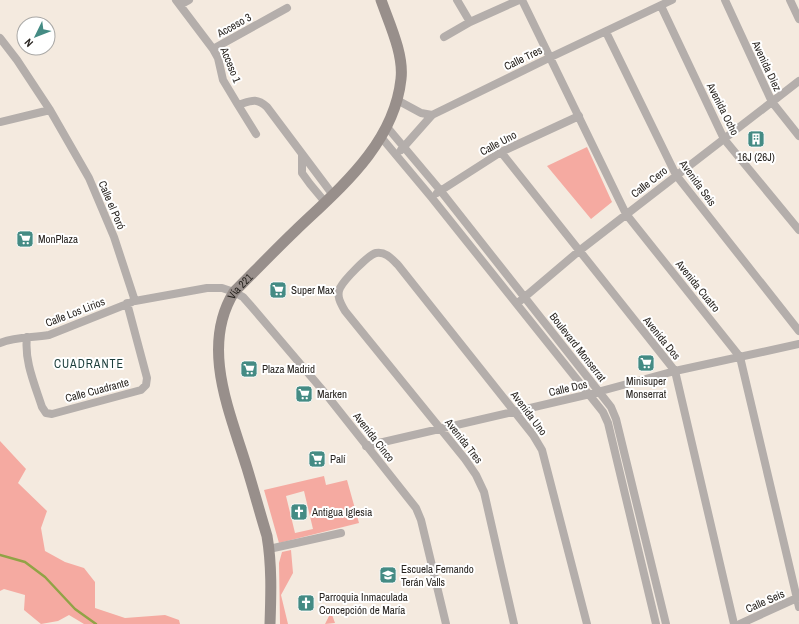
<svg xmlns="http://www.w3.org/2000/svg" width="799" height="624" font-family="'Archivo Narrow',sans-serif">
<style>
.green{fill:#f5aaa1;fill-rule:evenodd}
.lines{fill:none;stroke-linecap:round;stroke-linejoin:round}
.stream{stroke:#91a346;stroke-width:2.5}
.minor{stroke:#b4aeab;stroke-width:8}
.secondary{stroke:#988f8b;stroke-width:11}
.labels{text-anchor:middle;stroke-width:4;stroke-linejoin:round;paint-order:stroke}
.street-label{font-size:11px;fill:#292521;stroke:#fff}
.poi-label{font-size:11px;fill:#292521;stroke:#fff;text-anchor:start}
.neighbourhood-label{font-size:12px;letter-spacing:1px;fill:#1b3d3a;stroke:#fff}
</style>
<rect width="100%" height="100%" fill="#f4eadf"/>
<!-- green -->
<path class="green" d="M 587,147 L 612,202 L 591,219 L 547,166 Z
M 0,441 L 26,469 L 18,483 L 47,511 L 41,528 L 45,551 L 65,562 L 84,568 L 95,582 L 95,608 L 125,618 L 165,615 L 179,620 L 180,624 L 84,624 L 69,615 L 58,621 L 41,624 L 24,610 L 25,595 L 4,589 L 0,591 Z
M 324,476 L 326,485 L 347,480 L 359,523 L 279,543 L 264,490 ZM 304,491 L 313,529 L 295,533 L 286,496 Z
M 291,550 L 293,573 L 281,595 L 288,624 L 280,624 L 279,563 L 282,552 Z
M 331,612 L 335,623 L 325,624 Z"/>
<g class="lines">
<!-- stream -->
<path class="stream" d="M 0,555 L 25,562 L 45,577 L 75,609 L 96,624"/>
<!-- minor -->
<path class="minor" d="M 176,0 L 213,49 L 218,58 L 223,80 L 238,105 C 251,101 256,97 267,107 L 333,195
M 457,0 L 470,22
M 522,0 L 626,214 L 740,357 L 799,607
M 725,0 L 772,102 L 799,136
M 790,0 L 799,19
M 180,5 L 189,0
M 661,6 L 724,139 L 799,230
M 606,32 L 676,175 L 799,331
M 444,37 L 470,22 L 519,0
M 0,38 L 17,60 L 50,110 L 89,178 L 114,237 L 135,301 L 207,288 L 222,288 L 234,292 L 243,297 L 251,306 L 325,393 L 416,508 L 421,520 L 446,624
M 213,49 L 287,8
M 397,100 L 421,113 L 432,115
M 238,105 L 256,134
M 0,122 L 50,110
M 387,127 L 440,190 L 611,407 L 616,419 L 666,624
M 381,137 L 432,198 L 603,412 L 608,423 L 656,624
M 401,150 L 432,115 L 551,57 L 672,0
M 501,152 L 675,371 L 734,624
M 302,155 L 302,173 L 310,184 L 325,202
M 437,193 L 501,152 L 579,116
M 520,301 L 579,251 L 799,81
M 27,337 C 24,361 35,385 42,407 L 46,413 L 52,414 L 141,390 L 146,385 L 147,378 L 127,303
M 0,343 C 16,336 32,338 49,335 L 132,302
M 366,446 L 590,394 L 675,371 L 799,344
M 269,549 L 341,533
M 514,624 L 484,492 L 476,475 L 465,459 L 345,311 C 341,304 336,296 340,288 C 344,280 368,255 376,253 C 385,251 392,259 398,265 L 533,435 L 542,450 L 587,624
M 740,624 L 799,597"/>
<!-- secondary -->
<path class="secondary" id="s1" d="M 270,624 C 271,595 272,565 267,536 C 260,513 254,491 247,468 C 230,412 200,347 234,292 C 255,271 275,250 296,230 C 340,188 394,144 401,79 C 404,54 389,23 381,0"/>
</g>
<!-- icons -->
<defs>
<g id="building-square" transform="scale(0.9)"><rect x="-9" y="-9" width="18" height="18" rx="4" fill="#448b84" stroke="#fff"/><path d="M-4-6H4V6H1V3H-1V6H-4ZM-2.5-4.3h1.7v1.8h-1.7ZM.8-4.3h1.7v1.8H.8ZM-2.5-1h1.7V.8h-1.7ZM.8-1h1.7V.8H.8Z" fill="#fff"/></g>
<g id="supermarket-square" transform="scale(0.9)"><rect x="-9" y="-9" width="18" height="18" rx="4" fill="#448b84" stroke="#fff"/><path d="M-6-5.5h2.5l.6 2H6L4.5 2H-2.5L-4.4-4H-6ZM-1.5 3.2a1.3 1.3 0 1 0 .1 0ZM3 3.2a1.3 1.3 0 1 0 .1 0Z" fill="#fff"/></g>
<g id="church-square" transform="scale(0.9)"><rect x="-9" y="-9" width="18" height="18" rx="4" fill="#448b84" stroke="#fff"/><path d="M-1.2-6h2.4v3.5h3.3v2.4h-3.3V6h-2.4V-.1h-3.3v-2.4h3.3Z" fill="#fff"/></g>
<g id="school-square" transform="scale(0.9)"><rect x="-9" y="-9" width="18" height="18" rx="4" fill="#448b84" stroke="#fff"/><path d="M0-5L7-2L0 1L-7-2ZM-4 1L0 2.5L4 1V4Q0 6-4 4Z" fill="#fff"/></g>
</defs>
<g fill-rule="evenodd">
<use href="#building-square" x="756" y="139"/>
<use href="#supermarket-square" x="25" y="239"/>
<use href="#supermarket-square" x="278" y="290"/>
<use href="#supermarket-square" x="646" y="363"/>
<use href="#supermarket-square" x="249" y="369"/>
<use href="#supermarket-square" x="304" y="394"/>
<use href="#supermarket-square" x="317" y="459"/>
<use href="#church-square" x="299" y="512"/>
<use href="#school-square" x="388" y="575"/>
<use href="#church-square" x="306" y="603"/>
</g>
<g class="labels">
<!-- street labels -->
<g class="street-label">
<text transform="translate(234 25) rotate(-29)" y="4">Acceso 3</text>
<text transform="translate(523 58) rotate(-26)" y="4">Calle Tres</text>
<text transform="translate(231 65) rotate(68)" y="4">Acceso 1</text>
<text transform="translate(767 66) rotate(65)" y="4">Avenida Diez</text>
<text transform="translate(723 109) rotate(63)" y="4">Avenida Ocho</text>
<text transform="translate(498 143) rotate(-28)" y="4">Calle Uno</text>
<text transform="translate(649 182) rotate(-38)" y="4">Calle Cero</text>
<text transform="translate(698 183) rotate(54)" y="4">Avenida Seis</text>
<text transform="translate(112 205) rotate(67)" y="4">Calle el Poró</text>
<text transform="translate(698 286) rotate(51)" y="4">Avenida Cuatro</text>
<text dy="4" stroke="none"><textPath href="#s1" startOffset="350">Vía 221</textPath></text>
<text transform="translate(75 312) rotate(-21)" y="4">Calle Los Lirios</text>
<text transform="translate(662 338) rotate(51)" y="4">Avenida Dos</text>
<text transform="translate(578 347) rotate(52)" y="4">Boulevard Monserrat</text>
<text transform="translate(568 388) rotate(-13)" y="4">Calle Dos</text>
<text transform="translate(97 390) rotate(-15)" y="4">Calle Cuadrante</text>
<text transform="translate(529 413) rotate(53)" y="4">Avenida Uno</text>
<text transform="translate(374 437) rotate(52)" y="4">Avenida Cinco</text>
<text transform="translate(464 441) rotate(52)" y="4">Avenida Tres</text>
<text transform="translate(765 601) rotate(-24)" y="4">Calle Seis</text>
</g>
<!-- poi labels -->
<g class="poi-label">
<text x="756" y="161" text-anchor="middle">16J (26J)</text>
<text x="38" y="243">MonPlaza</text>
<text x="291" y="294">Super Max</text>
<text x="262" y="373">Plaza Madrid</text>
<text x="646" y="385" text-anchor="middle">Minisuper<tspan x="646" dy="13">Monserrat</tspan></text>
<text x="317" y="398">Marken</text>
<text x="330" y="463">Palí</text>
<text x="312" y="516">Antigua Iglesia</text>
<text x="401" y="573">Escuela Fernando<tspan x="401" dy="13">Terán Valls</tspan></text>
<text x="319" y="601">Parroquia Inmaculada<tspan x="319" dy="13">Concepción de María</tspan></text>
</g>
<!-- neighbourhood labels -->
<g class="neighbourhood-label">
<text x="89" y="368">CUADRANTE</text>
</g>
</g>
<!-- north arrow -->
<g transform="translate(36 36) rotate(227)"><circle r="19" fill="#ffffff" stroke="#a9a8a6"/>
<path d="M0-3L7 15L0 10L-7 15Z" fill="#448b84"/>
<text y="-6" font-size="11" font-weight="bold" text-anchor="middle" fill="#292521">N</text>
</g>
</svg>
